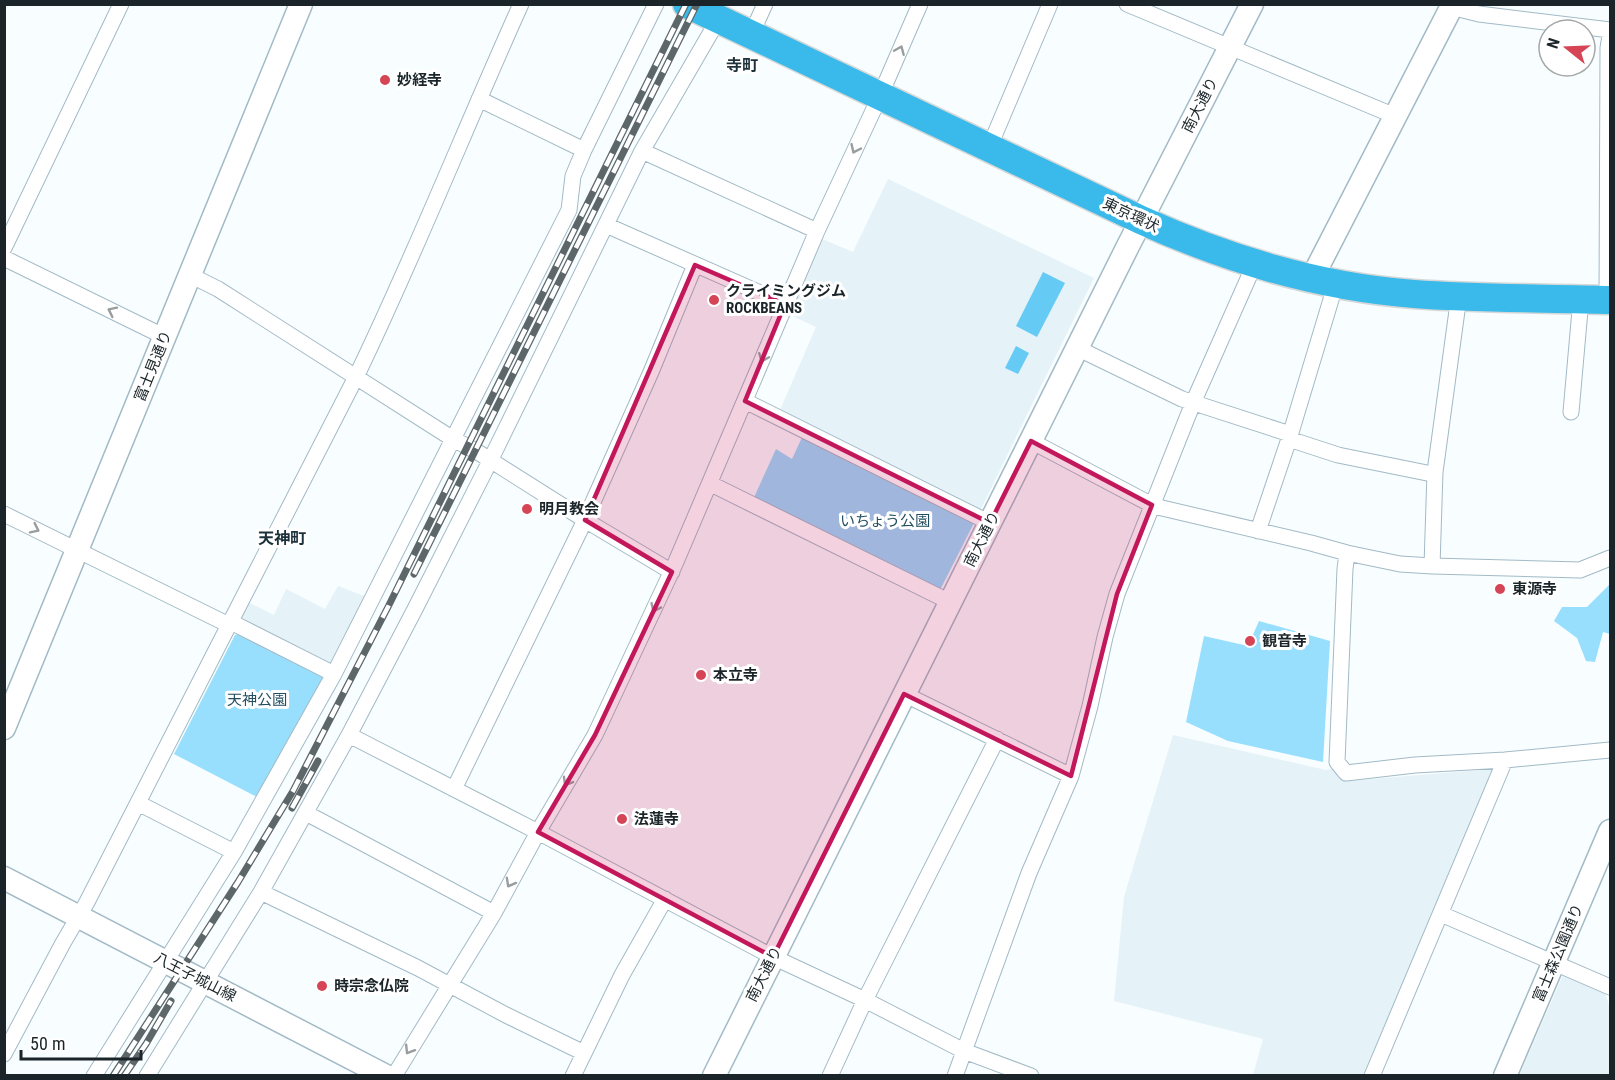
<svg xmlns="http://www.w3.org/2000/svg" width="1615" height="1080" font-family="'Roboto Condensed','Noto Sans JP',sans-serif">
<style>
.built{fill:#e5f2f8}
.green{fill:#98defd}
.water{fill:#65cbf5}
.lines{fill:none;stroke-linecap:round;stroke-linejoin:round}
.street-casing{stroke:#a2bac6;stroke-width:17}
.secondary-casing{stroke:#a2bac6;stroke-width:25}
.highway-casing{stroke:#d6d8d8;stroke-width:31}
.street{stroke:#fff;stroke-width:15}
.secondary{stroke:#fff;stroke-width:22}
.highway{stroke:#39baea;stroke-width:28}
.rail-casing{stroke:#5d6669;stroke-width:7}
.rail{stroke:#fff;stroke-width:4.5;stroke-dasharray:14;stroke-linecap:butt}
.oneway{stroke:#989d9f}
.marked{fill:#c2185b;fill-opacity:0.2;stroke:#c2185b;stroke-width:4.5;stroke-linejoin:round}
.poi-dot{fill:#d54556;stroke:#fff;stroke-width:2}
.labels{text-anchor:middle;stroke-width:6;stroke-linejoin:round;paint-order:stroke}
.poi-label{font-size:15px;font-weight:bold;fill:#1b2529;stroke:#fff;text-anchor:start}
.street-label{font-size:15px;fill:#1b2529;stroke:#fff}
.park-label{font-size:15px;fill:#224e60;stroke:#fff}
.neighbourhood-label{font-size:16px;font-weight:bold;fill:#1d313a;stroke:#fff}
</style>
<rect width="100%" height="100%" fill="#f8fdff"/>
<!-- built -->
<path class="built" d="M 888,179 L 1094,278 L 977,517 L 777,417 L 816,327 L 782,311 L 815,236 L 853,252 Z
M 338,586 L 372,599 L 334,674 L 231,622 L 242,599 L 274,615 L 286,589 L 325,609 Z
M 1173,735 L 1326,770 L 1336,768 L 1347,781 L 1492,769 L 1493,777 L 1366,1075 L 1253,1075 L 1263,1039 L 1114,1001 L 1124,897 Z
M 1563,975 L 1605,992 L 1610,1009 L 1610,1075 L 1519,1076 Z"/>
<!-- green -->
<path class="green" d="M 805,431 L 977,517 L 937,596 L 751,504 L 776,449 L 792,459 Z
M 1610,584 L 1610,634 L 1603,632 L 1595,662 L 1586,661 L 1577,638 L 1554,621 L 1562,607 L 1587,607 Z
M 1259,621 L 1330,641 L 1323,762 L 1228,741 L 1186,722 L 1204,636 L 1248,646 Z
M 241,633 L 322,675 L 324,681 L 259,798 L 174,754 L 235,635 Z"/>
<!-- water -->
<path class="water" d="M 1043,272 L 1065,283 L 1037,337 L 1016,326 Z
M 1016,346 L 1029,353 L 1018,374 L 1005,368 Z"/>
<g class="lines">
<!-- street casing -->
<g class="street-casing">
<path id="street" d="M 1127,4 L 1395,116
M 1451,7 L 1479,14 L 1610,30
M 751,35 L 765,4
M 479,99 L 584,150
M 989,148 L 1050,4
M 642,151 L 817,231
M 606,225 L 785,304
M 4,248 L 121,4
M 4,258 L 165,337
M 190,275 L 218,289 L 453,439 L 476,451 L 585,520 L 672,572
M 1607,299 L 1608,48 L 1610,36
M 1077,348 L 1182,399 L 1290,434
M 745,401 L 990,523
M 1571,412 L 1581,299
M 1289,439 L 1338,455 L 1427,473 L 1435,472
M 1031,441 L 1152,505 L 1162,508 L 1311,543 L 1347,553 L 1400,564 L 1432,566 L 1580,570 L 1610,558
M 711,484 L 950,602
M 4,514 L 229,625
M 1258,531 L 1289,439 L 1336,283
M 1347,553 L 1345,569 L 1337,762 L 1346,773 L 1415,765 L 1505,760 L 1610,750
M 1432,566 L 1435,472 L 1459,296
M 231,622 L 334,674
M 904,694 L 1071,776
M 349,735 L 538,832 L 773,957 L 865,1000 L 964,1051 L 1031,1076
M 454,789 L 585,520 L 651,372 L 695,265
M 138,803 L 234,852
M 306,813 L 494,913
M 261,892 L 418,968 L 506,1015 L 584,1053
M 1441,914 L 1610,987
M 4,1054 L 63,943 L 87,902 L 356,377 C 415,255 465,128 521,4
M 94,1076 L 234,852 L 334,674 L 569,210 L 573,176 L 584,150 L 656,4
M 147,1076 L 261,892 L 349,735 L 415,609 L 490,461 L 642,151 L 718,20
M 394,1076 L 494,913 L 538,832 L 595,735 L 675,564 L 817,231 L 880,96 L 920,4
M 573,1076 L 622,975 L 665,899
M 830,1076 L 865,1000 L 997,739
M 955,1076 L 1029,873 L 1071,776 L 1090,706 L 1105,637 L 1117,594 L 1193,403 L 1255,263
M 1372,1076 L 1505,760"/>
</g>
<!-- secondary casing -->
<g class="secondary-casing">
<path id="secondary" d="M 1312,278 L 1453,4
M 4,728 L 301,4
M 4,878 L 386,1076
M 714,1076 L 1128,246 L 1252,4
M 1505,1076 L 1610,831"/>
</g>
<!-- highway casing -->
<g class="highway-casing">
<path id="highway" d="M 687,4 L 1141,220 C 1227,259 1320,287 1414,294 C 1479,299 1545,298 1610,300"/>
</g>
<!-- street -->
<use href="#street" class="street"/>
<!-- secondary -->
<use href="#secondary" class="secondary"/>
<!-- highway -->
<use href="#highway" class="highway"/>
<!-- rail casing -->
<g class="rail-casing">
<path id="rail" d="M 414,574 L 697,4
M 292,808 L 318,761
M 113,1076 L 238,882 L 293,791 L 388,607 L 686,4
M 124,1076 L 146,1044 L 171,1001"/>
</g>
<!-- rail -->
<use href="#rail" class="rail"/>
</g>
<!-- one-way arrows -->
<defs><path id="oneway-chevron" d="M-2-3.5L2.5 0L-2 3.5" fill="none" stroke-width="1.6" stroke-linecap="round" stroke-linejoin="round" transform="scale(1.5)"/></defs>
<g class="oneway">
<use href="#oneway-chevron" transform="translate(900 50) rotate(-67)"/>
<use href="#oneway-chevron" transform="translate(855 149) rotate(115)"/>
<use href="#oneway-chevron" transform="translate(112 311) rotate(-154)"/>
<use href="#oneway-chevron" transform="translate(763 358) rotate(112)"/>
<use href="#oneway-chevron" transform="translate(35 529) rotate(26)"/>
<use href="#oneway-chevron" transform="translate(655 608) rotate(115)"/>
<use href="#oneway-chevron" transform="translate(567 782) rotate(120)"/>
<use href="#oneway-chevron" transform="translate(510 883) rotate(119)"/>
<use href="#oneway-chevron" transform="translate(409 1050) rotate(122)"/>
</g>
<!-- marked area -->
<path class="marked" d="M 695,265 L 785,304 L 745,401 L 990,523 L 1031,441 L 1152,505 L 1117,594 L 1071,776 L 904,694 L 773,957 L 538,832 L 595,735 L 672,572 L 585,520 Z"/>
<!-- markers -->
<g class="poi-dot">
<circle cx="385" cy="80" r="6"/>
<circle cx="714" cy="300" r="6"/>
<circle cx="527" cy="509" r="6"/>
<circle cx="1500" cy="589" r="6"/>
<circle cx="1250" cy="641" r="6"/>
<circle cx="701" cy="675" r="6"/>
<circle cx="622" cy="819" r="6"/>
<circle cx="322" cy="986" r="6"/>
</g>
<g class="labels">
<!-- poi labels -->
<g class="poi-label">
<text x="397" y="85">妙経寺</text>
<text x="726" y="296">クライミングジム<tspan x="726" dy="17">ROCKBEANS</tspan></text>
<text x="539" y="514">明月教会</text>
<text x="1512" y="594">東源寺</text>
<text x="1262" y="646">観音寺</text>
<text x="713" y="680">本立寺</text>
<text x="634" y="824">法蓮寺</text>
<text x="334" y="991">時宗念仏院</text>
</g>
<!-- street labels -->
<g class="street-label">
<text transform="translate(1200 105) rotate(-63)" y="5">南大通り</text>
<text transform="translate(1131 215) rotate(25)" y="5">東京環状</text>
<text transform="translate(153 366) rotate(-68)" y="5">富士見通り</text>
<text transform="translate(982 539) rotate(-63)" y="5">南大通り</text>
<text transform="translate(1558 953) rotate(-67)" y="5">富士森公園通り</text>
<text transform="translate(764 974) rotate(-63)" y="5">南大通り</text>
<text transform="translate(195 977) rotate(27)" y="5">八王子城山線</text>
</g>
<!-- park labels -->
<g class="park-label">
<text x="885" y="526">いちょう公園</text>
<text x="257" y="705">天神公園</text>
</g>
<!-- neighbourhood labels -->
<g class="neighbourhood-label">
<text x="742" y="71">寺町</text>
<text x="282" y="544">天神町</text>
</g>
</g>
<!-- border -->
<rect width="1615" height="1080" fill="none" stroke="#1b2529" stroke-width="12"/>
<!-- north arrow -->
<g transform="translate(1567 48) rotate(288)"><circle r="28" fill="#ffffff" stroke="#a4a8a9" stroke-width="1.5"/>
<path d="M0-4.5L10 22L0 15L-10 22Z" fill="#d54556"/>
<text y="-9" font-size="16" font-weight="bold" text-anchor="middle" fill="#1b2529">N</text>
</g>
<!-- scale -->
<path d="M21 1050v9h120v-9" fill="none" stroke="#1b2529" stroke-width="3"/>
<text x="30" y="1050" font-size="18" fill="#1b2529" stroke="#ffffff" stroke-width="4.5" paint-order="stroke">50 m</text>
</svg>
